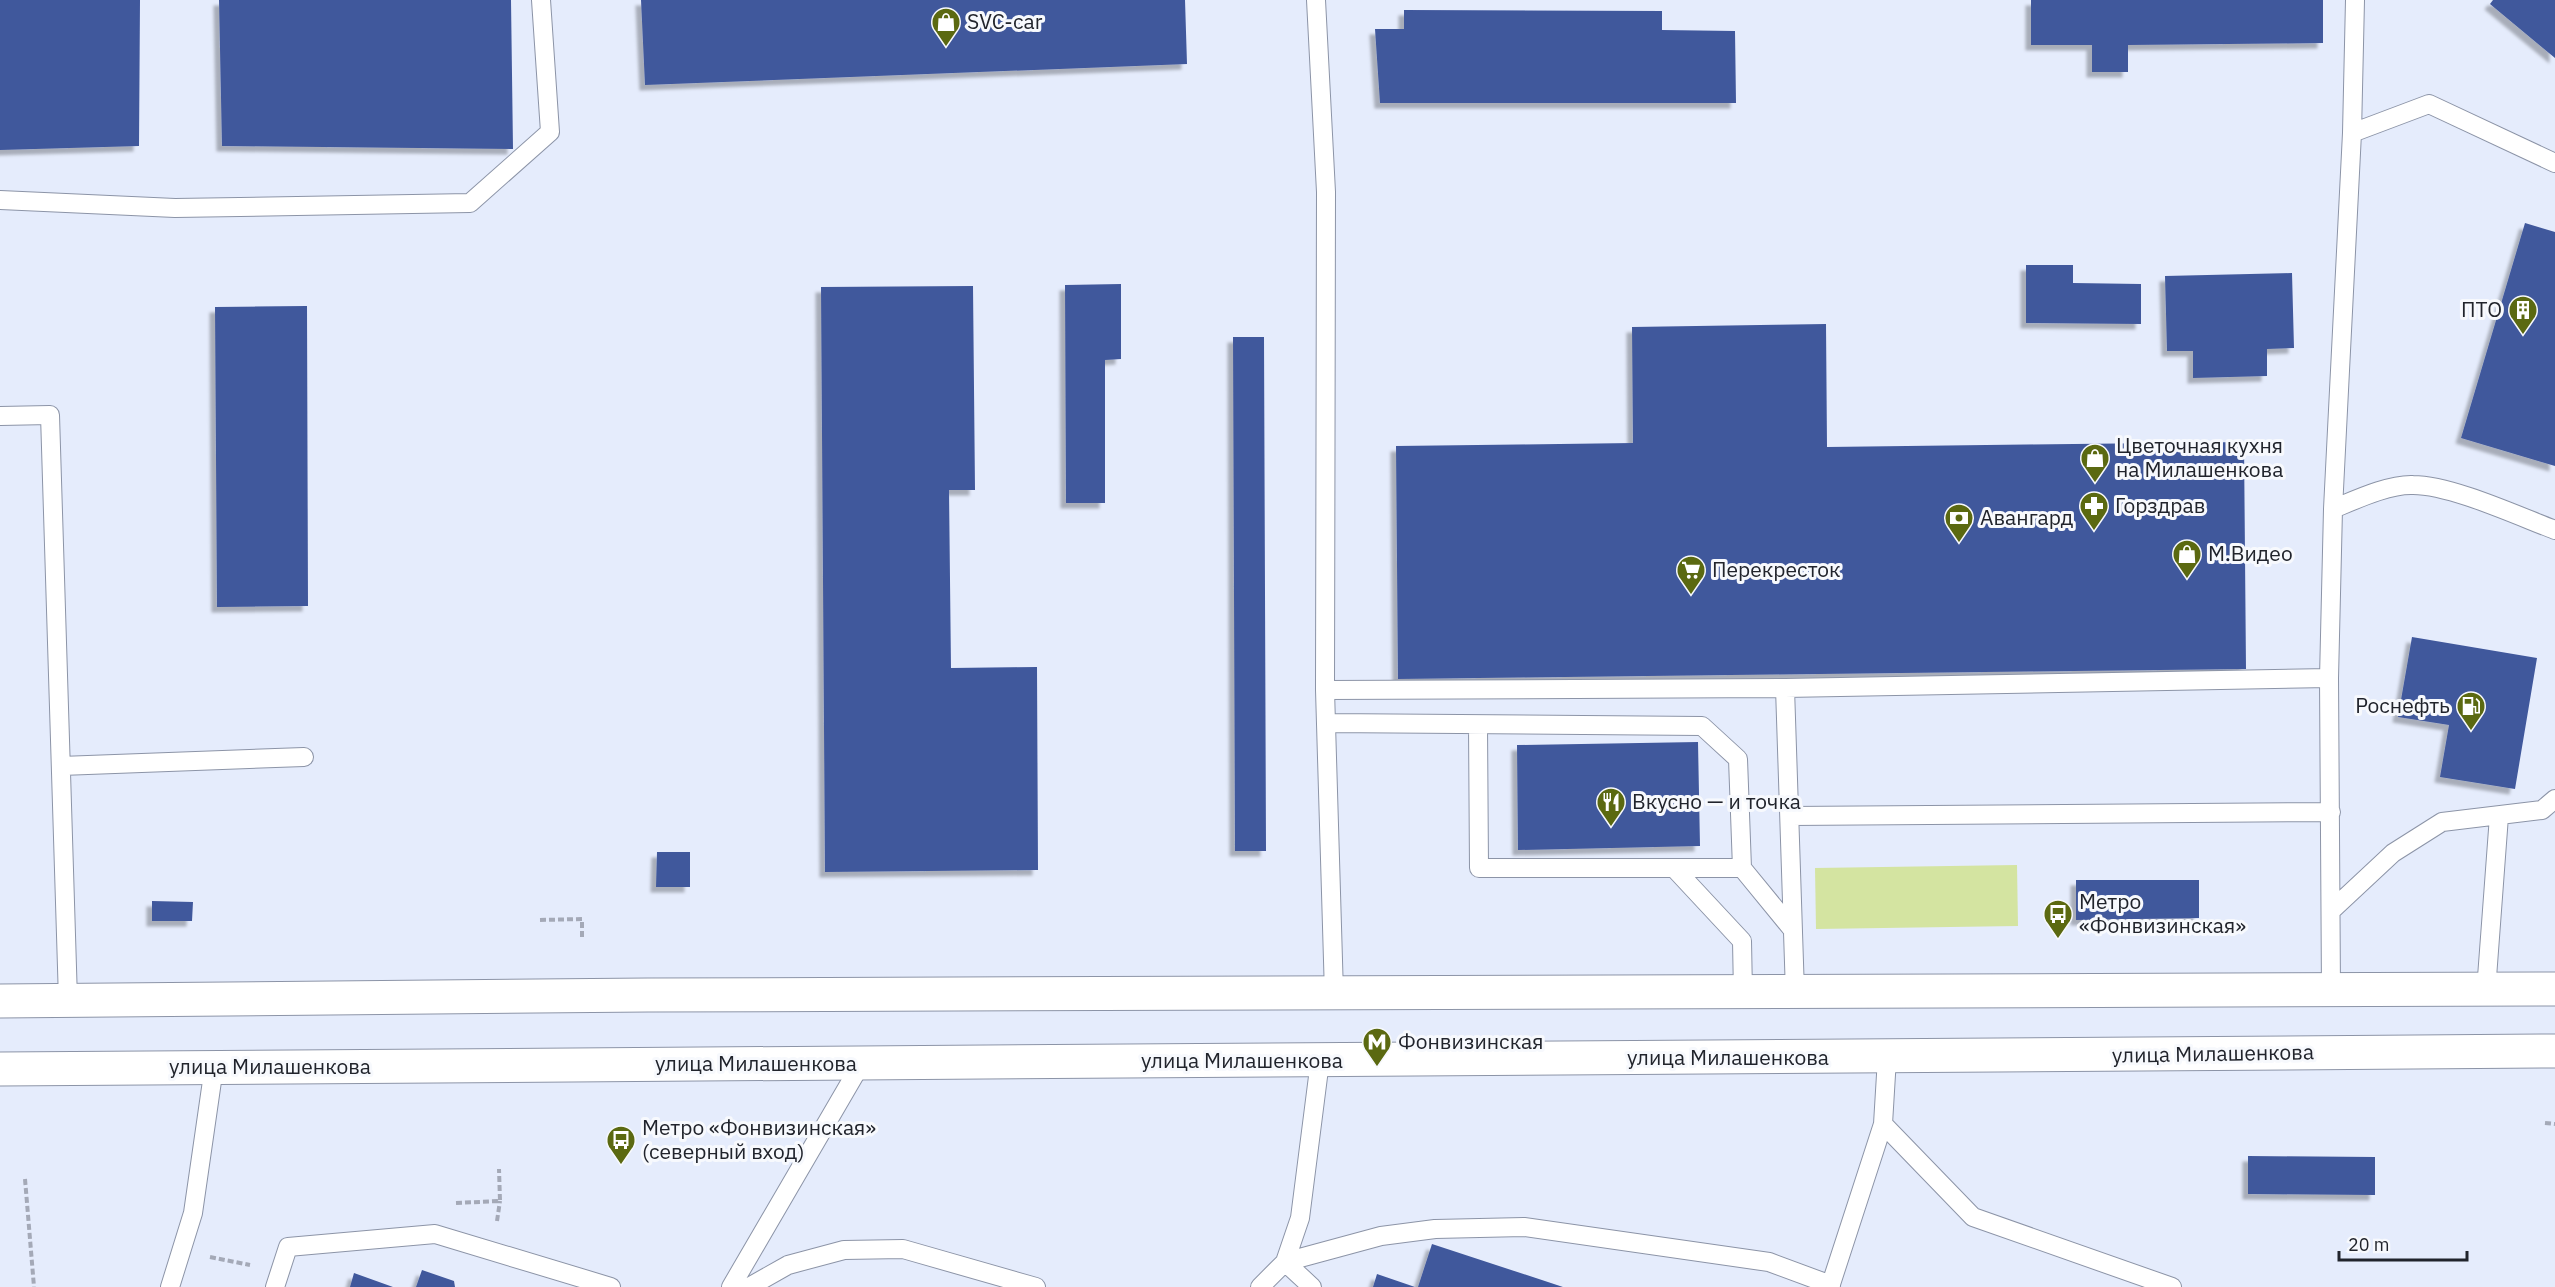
<svg xmlns="http://www.w3.org/2000/svg" width="2555" height="1287" font-family="'IBM Plex Sans',sans-serif">
<style>
.green{fill:#d4e4a1}
.building{fill:#41589c;filter:url(#shadow)}
.lines{fill:none;stroke-linecap:round;stroke-linejoin:round}
.lane-casing{stroke:#8c94a7;stroke-width:20}
.secondary-casing{stroke:#8c94a7;stroke-width:35}
.path{stroke:#a4a9b7;stroke-width:4;stroke-dasharray:6 3;stroke-linecap:butt}
.lane{stroke:#fff;stroke-width:18}
.secondary{stroke:#fff;stroke-width:33}
.labels{text-anchor:middle;stroke-width:6;stroke-linejoin:round;paint-order:stroke}
.poi-label{font-size:21px;fill:#21242c;stroke:#f7f9fd;text-anchor:start}
.street-label{font-size:21px;fill:#21242c;stroke:#f7f9fd}
</style>
<defs>
<filter id="shadow"><feDropShadow dx="-5.5" dy="5.5" stdDeviation="1.5" flood-color="#0004"/></filter>
</defs>
<rect width="100%" height="100%" fill="#e5ecfc"/>
<!-- green -->
<path class="green" d="M 2017,865 L 2018,926 L 1816,929 L 1815,868 Z"/>
<!-- building -->
<path class="building" d="M 0,0 L 140,0 L 139,146 L 0,150 Z
M 219,0 L 511,0 L 513,149 L 222,146 Z
M 641,0 L 1185,0 L 1187,64 L 645,85 Z
M 2031,0 L 2323,0 L 2323,43 L 2128,45 L 2128,72 L 2092,72 L 2092,45 L 2031,45 Z
M 2493,0 L 2555,0 L 2555,58 L 2490,4 Z
M 1404,10 L 1662,11 L 1662,30 L 1735,31 L 1736,103 L 1380,103 L 1375,29 L 1404,29 Z
M 2525,223 L 2555,232 L 2555,466 L 2461,438 Z
M 2026,265 L 2073,265 L 2073,283 L 2141,284 L 2141,324 L 2026,323 Z
M 2292,273 L 2294,348 L 2267,349 L 2267,376 L 2193,378 L 2193,351 L 2167,351 L 2165,276 Z
M 1121,284 L 1121,359 L 1105,360 L 1105,503 L 1066,503 L 1065,285 Z
M 973,286 L 975,490 L 949,490 L 951,668 L 1037,667 L 1038,870 L 825,872 L 821,287 Z
M 307,306 L 308,606 L 217,607 L 215,307 Z
M 1826,324 L 1827,447 L 2244,442 L 2246,669 L 1398,679 L 1396,446 L 1633,443 L 1632,327 Z
M 1233,337 L 1264,337 L 1266,851 L 1235,851 Z
M 2412,637 L 2537,658 L 2515,789 L 2440,777 L 2449,725 L 2398,717 Z
M 1698,742 L 1700,846 L 1518,850 L 1517,745 Z
M 657,852 L 690,852 L 690,887 L 656,887 Z
M 2076,880 L 2199,880 L 2199,918 L 2076,920 Z
M 152,901 L 193,902 L 192,921 L 152,921 Z
M 2248,1156 L 2375,1157 L 2375,1195 L 2248,1194 Z
M 1432,1244 L 1563,1287 L 1418,1287 Z
M 422,1270 L 454,1281 L 455,1287 L 416,1287 Z
M 354,1273 L 393,1287 L 350,1287 Z
M 1377,1274 L 1415,1287 L 1373,1287 Z"/>
<g class="lines">
<!-- lane casing -->
<g class="lane-casing">
<path id="lane" d="M 1316,0 L 1326,192 L 1325,690 L 1334,994
M 2352,133 L 2355,0
M 0,200 L 175,208 L 470,203 L 550,132 L 541,0
M 0,416 L 50,415 L 68,1000
M 2333,509 C 2355,500 2389,484 2413,485 C 2451,485 2518,516 2555,530
M 1785,688 L 1795,993
M 1325,690 L 1785,688 L 2329,678
M 1327,723 L 1702,726 L 1738,759 L 1742,868 L 1792,929
M 1478,725 L 1479,868 L 1742,868
M 61,766 L 304,757
M 1790,816 L 2331,812
M 1674,868 L 1742,941 L 1743,993
M 2333,909 L 2393,853 L 2442,822 L 2542,810 L 2555,799
M 2331,990 L 2329,678 L 2333,509 L 2352,133 L 2429,104 L 2555,163
M 2486,991 L 2499,816
M 1887,1058 L 1883,1124 L 1973,1217 L 2172,1287
M 1285,1262 L 1381,1236 L 1435,1229 L 1524,1227 L 1769,1262 L 1831,1285
M 1285,1262 L 1312,1287
M 170,1287 L 193,1213 L 214,1067
M 275,1287 L 288,1247 L 435,1234 L 611,1287
M 731,1287 L 861,1064
M 749,1287 L 788,1265 L 844,1250 L 903,1249 L 1036,1287
M 1260,1287 L 1285,1262 L 1300,1218 L 1320,1061
M 1830,1287 L 1883,1124"/>
</g>
<!-- secondary casing -->
<g class="secondary-casing">
<path id="secondary" d="M 0,1001 L 648,995 L 2555,989
M 0,1069 L 2555,1051"/>
</g>
<!-- path -->
<path class="path" d="M 540,920 L 582,919 L 582,940
M 2545,1123 L 2555,1124
M 25,1179 L 34,1287
M 456,1203 L 500,1201 L 499,1169
M 497,1221 L 500,1201
M 210,1257 L 250,1265"/>
<!-- lane -->
<use href="#lane" class="lane"/>
<!-- secondary -->
<use href="#secondary" class="secondary"/>
</g>
<!-- icons -->
<defs>
<g id="shop-pin" transform="scale(1.5)"><path d="M0 17L-7.5 6A9.5 9.5 0 1 1 7.5 6Z" fill="#5b6911" stroke="#f7f9fd"/><path d="M-5-2.5h2.3a2.7 3.5 0 0 1 5.4 0H5L5.5 6h-11ZM-1.5-2.5h3a1.5 2.3 0 0 0-3 0Z" fill="#fff"/></g>
<g id="building-pin" transform="scale(1.5)"><path d="M0 17L-7.5 6A9.5 9.5 0 1 1 7.5 6Z" fill="#5b6911" stroke="#f7f9fd"/><path d="M-4-6H4V6H1V3H-1V6H-4ZM-2.5-4.3h1.7v1.8h-1.7ZM.8-4.3h1.7v1.8H.8ZM-2.5-1h1.7V.8h-1.7ZM.8-1h1.7V.8H.8Z" fill="#fff"/></g>
<g id="pharmacy-pin" transform="scale(1.5)"><path d="M0 17L-7.5 6A9.5 9.5 0 1 1 7.5 6Z" fill="#5b6911" stroke="#f7f9fd"/><path d="M-2-6h4v4h4v4h-4v4h-4v-4h-4v-4h4Z" fill="#fff"/></g>
<g id="bank-pin" transform="scale(1.5)"><path d="M0 17L-7.5 6A9.5 9.5 0 1 1 7.5 6Z" fill="#5b6911" stroke="#f7f9fd"/><path d="M-6-4H6V4H-6ZM0-2.3a2.3 2.3 0 1 0 0 4.6a2.3 2.3 0 1 0 0-4.6Z" fill="#fff"/></g>
<g id="supermarket-pin" transform="scale(1.5)"><path d="M0 17L-7.5 6A9.5 9.5 0 1 1 7.5 6Z" fill="#5b6911" stroke="#f7f9fd"/><path d="M-6-5.5h2.5l.6 2H6L4.5 2H-2.5L-4.4-4H-6ZM-1.5 3.2a1.3 1.3 0 1 0 .1 0ZM3 3.2a1.3 1.3 0 1 0 .1 0Z" fill="#fff"/></g>
<g id="fuel-pin" transform="scale(1.5)"><path d="M0 17L-7.5 6A9.5 9.5 0 1 1 7.5 6Z" fill="#5b6911" stroke="#f7f9fd"/><path d="M-5.5-6h7V0h2V4h1.3V-2.5L3-4.5l.8-.8L6-3V5H2.5V1h-1V6h-7ZM-4.2-4.7v3.2H.2V-4.7Z" fill="#fff"/></g>
<g id="restaurant-pin" transform="scale(1.5)"><path d="M0 17L-7.5 6A9.5 9.5 0 1 1 7.5 6Z" fill="#5b6911" stroke="#f7f9fd"/><path d="M-5-6h1v4h1v-4h1v4h1v-4h1v5L-1.5 .5V6h-2V.5L-5-1ZM5-6V6H3V1.5H1.5Q1.5-4 5-6Z" fill="#fff"/></g>
<g id="bus-pin" transform="scale(1.5)"><path d="M0 17L-7.5 6A9.5 9.5 0 1 1 7.5 6Z" fill="#5b6911" stroke="#f7f9fd"/><path d="M-5-6H5V4H4V6H2V4H-2V6H-4V4H-5ZM-3.5-4V0h7V-4ZM-3.5 1.2v1.5H-2V1.2ZM2 1.2v1.5H3.5V1.2Z" fill="#fff"/></g>
<g id="metro-pin" transform="scale(1.5)"><path d="M0 17L-7.5 6A9.5 9.5 0 1 1 7.5 6Z" fill="#5b6911" stroke="#f7f9fd"/><path d="M-5.5 5V-5H-3L0 0L3-5H5.5V5H3V-.5L0 4L-3-.5V5Z" fill="#fff"/></g>
</defs>
<g fill-rule="evenodd">
<use href="#shop-pin" x="946" y="22"/>
<use href="#building-pin" x="2523" y="310"/>
<use href="#shop-pin" x="2095" y="458"/>
<use href="#pharmacy-pin" x="2094" y="506"/>
<use href="#bank-pin" x="1959" y="518"/>
<use href="#shop-pin" x="2187" y="554"/>
<use href="#supermarket-pin" x="1691" y="570"/>
<use href="#fuel-pin" x="2471" y="706"/>
<use href="#restaurant-pin" x="1611" y="802"/>
<use href="#bus-pin" x="2058" y="914"/>
<use href="#metro-pin" x="1377" y="1042"/>
<use href="#bus-pin" x="621" y="1140"/>
</g>
<g class="labels">
<!-- poi labels -->
<g class="poi-label">
<text x="967" y="29">SVC-car</text>
<text x="2502" y="317" text-anchor="end">ПТО</text>
<text x="2116" y="453">Цветочная кухня<tspan x="2116" dy="24">на Милашенкова</tspan></text>
<text x="2115" y="513">Горздрав</text>
<text x="1980" y="525">Авангард</text>
<text x="2208" y="561">М.Видео</text>
<text x="1712" y="577">Перекресток</text>
<text x="2450" y="713" text-anchor="end">Роснефть</text>
<text x="1632" y="809">Вкусно — и точка</text>
<text x="2079" y="909">Метро<tspan x="2079" dy="24">«Фонвизинская»</tspan></text>
<text x="1398" y="1049">Фонвизинская</text>
<text x="642" y="1135">Метро «Фонвизинская»<tspan x="642" dy="24">(северный вход)</tspan></text>
</g>
<!-- street labels -->
<g class="street-label">
<text transform="translate(2213 1054) rotate(-1)" y="7">улица Милашенкова</text>
<text x="1728" y="1065">улица Милашенкова</text>
<text x="1242" y="1068">улица Милашенкова</text>
<text x="756" y="1071">улица Милашенкова</text>
<text x="270" y="1074">улица Милашенкова</text>
</g>
</g>
<!-- scale -->
<path d="M2339 1251v9h128v-9" fill="none" stroke="#21242c" stroke-width="3"/>
<text x="2348" y="1251" font-size="18" fill="#21242c" stroke="#f7f9fd" stroke-width="4.5" paint-order="stroke">20 m</text>
</svg>
